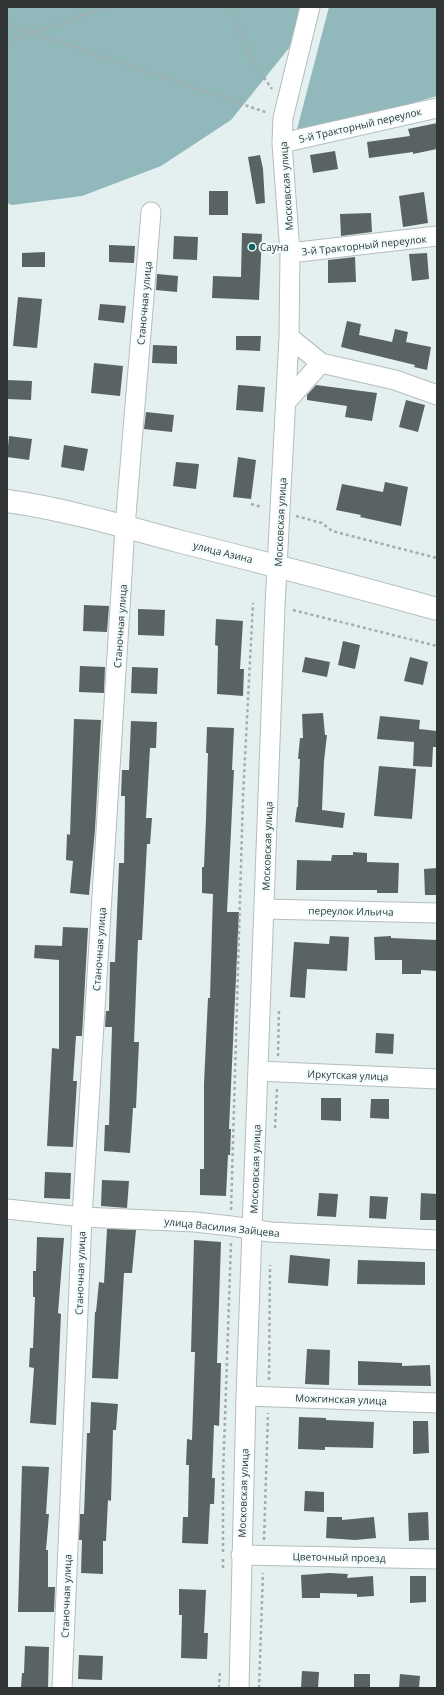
<svg xmlns="http://www.w3.org/2000/svg" width="444" height="1695" font-family="'Open Sans',sans-serif">
<style>
.forest{fill:#91b8ba}
.building{fill:#5a6363}
.lines{fill:none;stroke-linecap:round;stroke-linejoin:round}
.minor-casing{stroke:#b4bebe;stroke-width:21}
.major-casing{stroke:#b4bebe;stroke-width:24}
.path{stroke:#a4acac;stroke-width:2.5;stroke-dasharray:3 3;stroke-linecap:butt}
.minor{stroke:#fff;stroke-width:19}
.major{stroke:#fff;stroke-width:22}
.poi-dot{fill:#116265;stroke:#f1fcfc;stroke-width:1.5}
.labels{text-anchor:middle;stroke-width:4;stroke-linejoin:round;paint-order:stroke}
.street-label{font-size:10px;fill:#323637;stroke:#f1fcfc}
.poi-label{font-size:10px;fill:#323637;stroke:#f1fcfc;text-anchor:start}
</style>
<rect width="100%" height="100%" fill="#e4efef"/>
<!-- forest -->
<path class="forest" d="M 7,7 L 302,7 L 289,48 L 231,120 L 161,166 L 82,196 L 12,205 L 7,203 Z
M 329,7 L 437,7 L 437,96 L 295,137 Z"/>
<!-- building -->
<path class="building" d="M 437,123 L 437,149 L 413,154 L 413,152 L 369,158 L 367,142 L 410,136 L 408,129 Z
M 335,151 L 338,169 L 313,173 L 310,155 Z
M 260,155 L 263,169 L 265,203 L 256,204 L 248,157 Z
M 209,191 L 228,191 L 228,215 L 209,215 Z
M 424,192 L 428,223 L 403,227 L 399,196 Z
M 371,213 L 372,232 L 341,236 L 340,214 Z
M 242,233 L 262,234 L 259,300 L 212,298 L 213,276 L 241,277 Z
M 174,236 L 198,237 L 197,260 L 173,259 Z
M 109,245 L 135,246 L 134,263 L 109,262 Z
M 45,252 L 45,267 L 22,267 L 22,253 Z
M 427,253 L 429,279 L 412,281 L 409,254 Z
M 355,257 L 356,282 L 328,283 L 328,260 Z
M 157,274 L 178,276 L 177,292 L 156,290 Z
M 18,297 L 42,299 L 37,348 L 13,346 Z
M 100,304 L 126,306 L 124,323 L 98,320 Z
M 347,321 L 361,324 L 359,335 L 392,342 L 395,329 L 408,332 L 406,342 L 431,347 L 427,370 L 414,367 L 415,365 L 341,347 Z
M 236,336 L 261,336 L 260,351 L 236,350 Z
M 153,345 L 177,346 L 177,364 L 152,363 Z
M 94,363 L 123,366 L 120,396 L 91,393 Z
M 7,380 L 32,381 L 31,400 L 7,399 Z
M 238,385 L 265,387 L 263,412 L 236,410 Z
M 316,385 L 377,393 L 372,421 L 345,417 L 347,406 L 307,400 L 307,395 Z
M 406,400 L 425,405 L 418,432 L 399,427 Z
M 146,412 L 174,415 L 172,432 L 144,429 Z
M 9,436 L 32,439 L 29,460 L 7,457 Z
M 64,445 L 88,449 L 84,471 L 61,467 Z
M 238,457 L 256,460 L 251,499 L 233,497 Z
M 176,462 L 199,464 L 196,489 L 173,486 Z
M 385,482 L 408,487 L 401,526 L 360,517 L 361,515 L 336,510 L 342,484 L 383,492 Z
M 84,605 L 109,606 L 107,632 L 83,631 Z
M 138,609 L 165,610 L 164,636 L 138,635 Z
M 216,619 L 243,621 L 240,669 L 244,669 L 243,696 L 217,694 L 218,646 L 215,645 Z
M 343,641 L 360,645 L 355,669 L 338,665 Z
M 305,657 L 330,662 L 327,677 L 302,672 Z
M 410,657 L 428,662 L 423,685 L 404,681 Z
M 80,666 L 105,667 L 104,693 L 79,692 Z
M 132,667 L 158,668 L 157,694 L 131,693 Z
M 323,713 L 325,735 L 327,735 L 324,761 L 322,810 L 345,813 L 343,828 L 295,822 L 297,807 L 298,807 L 300,759 L 298,759 L 300,738 L 303,738 L 302,714 Z
M 380,716 L 420,720 L 419,729 L 437,731 L 437,747 L 433,747 L 432,767 L 413,766 L 414,742 L 377,739 Z
M 74,719 L 101,720 L 95,830 L 89,895 L 70,893 L 73,861 L 66,860 L 67,834 L 70,835 Z
M 131,721 L 157,722 L 156,748 L 150,748 L 146,818 L 152,818 L 150,844 L 147,844 L 142,940 L 138,940 L 134,1042 L 139,1042 L 136,1108 L 133,1108 L 130,1153 L 104,1151 L 105,1125 L 109,1125 L 112,1027 L 105,1027 L 106,1011 L 109,1011 L 110,962 L 115,962 L 119,863 L 124,863 L 125,796 L 121,796 L 122,770 L 129,770 Z
M 207,727 L 234,728 L 232,770 L 234,770 L 227,912 L 239,912 L 229,1129 L 231,1129 L 230,1155 L 228,1155 L 226,1196 L 200,1195 L 200,1169 L 204,1169 L 204,1084 L 208,998 L 210,998 L 213,894 L 202,893 L 202,867 L 204,867 L 206,818 L 208,753 L 206,753 Z
M 379,766 L 416,769 L 412,819 L 374,816 Z
M 353,852 L 367,853 L 367,862 L 399,863 L 398,893 L 377,893 L 377,890 L 296,890 L 297,860 L 331,861 L 332,855 L 353,855 Z
M 437,868 L 437,895 L 425,895 L 424,869 Z
M 63,927 L 88,928 L 82,1036 L 76,1036 L 73,1081 L 77,1081 L 73,1147 L 47,1146 L 52,1048 L 59,1049 L 59,960 L 34,958 L 35,945 L 62,946 Z
M 330,936 L 349,937 L 347,971 L 307,969 L 305,998 L 290,997 L 294,942 L 329,944 Z
M 391,936 L 391,938 L 437,940 L 437,971 L 421,970 L 421,974 L 402,974 L 402,960 L 375,960 L 374,937 Z
M 376,1033 L 394,1034 L 393,1054 L 375,1053 Z
M 321,1098 L 341,1098 L 341,1121 L 321,1120 Z
M 371,1099 L 389,1099 L 389,1119 L 370,1118 Z
M 45,1172 L 71,1173 L 70,1199 L 44,1198 Z
M 102,1180 L 129,1181 L 127,1208 L 101,1206 Z
M 319,1193 L 338,1194 L 336,1217 L 317,1216 Z
M 421,1193 L 437,1194 L 437,1220 L 420,1220 Z
M 370,1196 L 388,1197 L 386,1219 L 369,1218 Z
M 107,1229 L 136,1230 L 132,1273 L 124,1273 L 118,1379 L 92,1378 L 95,1312 L 96,1312 L 99,1282 L 104,1283 Z
M 37,1237 L 64,1238 L 58,1313 L 61,1314 L 56,1425 L 30,1423 L 34,1368 L 29,1367 L 30,1348 L 33,1348 L 35,1297 L 33,1297 L 33,1271 L 36,1271 Z
M 194,1240 L 221,1242 L 217,1363 L 221,1363 L 220,1399 L 219,1426 L 214,1425 L 212,1478 L 215,1478 L 214,1504 L 210,1504 L 208,1544 L 182,1543 L 183,1517 L 188,1517 L 189,1465 L 186,1465 L 187,1439 L 192,1440 L 195,1352 L 191,1352 Z
M 290,1255 L 330,1259 L 328,1286 L 288,1283 Z
M 358,1260 L 425,1262 L 425,1285 L 357,1284 Z
M 307,1349 L 330,1350 L 329,1385 L 305,1384 Z
M 358,1361 L 402,1363 L 402,1366 L 430,1365 L 431,1386 L 358,1385 Z
M 91,1402 L 118,1404 L 116,1430 L 113,1430 L 111,1501 L 108,1500 L 106,1541 L 103,1541 L 103,1574 L 81,1573 L 82,1540 L 79,1540 L 80,1514 L 84,1514 L 87,1433 L 90,1433 Z
M 299,1417 L 326,1418 L 326,1420 L 374,1422 L 373,1448 L 325,1447 L 325,1450 L 298,1449 Z
M 413,1421 L 428,1421 L 429,1453 L 413,1454 Z
M 22,1466 L 49,1467 L 46,1514 L 49,1514 L 46,1550 L 48,1550 L 48,1587 L 55,1587 L 54,1612 L 18,1612 Z
M 305,1491 L 324,1492 L 324,1512 L 304,1511 Z
M 428,1512 L 429,1540 L 409,1541 L 408,1513 Z
M 327,1517 L 342,1517 L 342,1520 L 374,1517 L 376,1538 L 355,1540 L 326,1538 Z
M 329,1573 L 348,1574 L 347,1578 L 373,1576 L 374,1596 L 357,1597 L 357,1594 L 320,1593 L 320,1598 L 302,1598 L 301,1575 Z
M 410,1576 L 426,1576 L 426,1602 L 410,1603 Z
M 179,1589 L 206,1590 L 204,1633 L 208,1633 L 207,1659 L 181,1658 L 182,1615 L 179,1615 Z
M 25,1646 L 49,1647 L 48,1688 L 21,1688 L 22,1673 L 24,1673 Z
M 79,1655 L 103,1656 L 102,1680 L 78,1679 Z
M 302,1671 L 319,1672 L 318,1688 L 301,1688 Z
M 354,1674 L 370,1674 L 370,1688 L 354,1688 Z
M 400,1674 L 420,1676 L 419,1688 L 399,1688 Z"/>
<g class="lines">
<!-- minor casing -->
<g class="minor-casing">
<path id="minor" d="M 282,143 L 437,108
M 290,253 L 437,236
M 289,337 L 321,363 L 395,380 L 437,395
M 286,402 L 321,363
M 264,909 L 437,913
M 258,1071 L 437,1079
M 7,1209 L 82,1217 L 195,1222 L 231,1226 L 270,1232 L 437,1240
M 246,1396 L 437,1403
M 241,1555 L 437,1559
M 62,1688 L 82,1217 L 125,527 L 151,212
M 239,1688 L 246,1396 L 252,1230 L 275,606 L 289,337 L 290,253 L 282,143 L 283,118 L 310,7"/>
</g>
<!-- major casing -->
<g class="major-casing">
<path id="major" d="M 7,501 C 65,509 122,526 178,541 C 265,563 351,585 437,609"/>
</g>
<!-- path -->
<path class="path" d="M 232,7 L 251,59 L 272,89
M 7,24 L 268,113
M 7,42 L 105,7
M 251,504 L 262,507
M 296,516 L 322,523 L 332,531 L 437,558
M 293,610 L 437,646
M 278,1056 L 279,1009
M 275,1128 L 277,1089
M 231,1210 L 243,796 L 253,603
M 269,1380 L 270,1265
M 264,1540 L 268,1413
M 223,1552 L 223,1476 L 231,1243
M 223,1568 L 223,1557
M 219,1688 L 220,1671
M 259,1688 L 263,1573"/>
<!-- minor -->
<use href="#minor" class="minor"/>
<!-- major -->
<use href="#major" class="major"/>
</g>
<!-- markers -->
<circle class="poi-dot" cx="252" cy="247" r="4"/>
<g class="labels">
<!-- street labels -->
<g class="street-label">
<text transform="translate(360 125) rotate(-13)" y="4">5-й Тракторный переулок</text>
<text transform="translate(286 186) rotate(-94)" y="4">Московская улица</text>
<text transform="translate(364 245) rotate(-6)" y="4">3-й Тракторный переулок</text>
<text transform="translate(144 303) rotate(-85)" y="4">Станочная улица</text>
<text transform="translate(280 522) rotate(-87)" y="4">Московская улица</text>
<text transform="translate(223 552) rotate(14)" y="4">улица Азина</text>
<text transform="translate(120 626) rotate(-86)" y="4">Станочная улица</text>
<text transform="translate(267 846) rotate(-88)" y="4">Московская улица</text>
<text transform="translate(351 911) rotate(1)" y="4">переулок Ильича</text>
<text transform="translate(99 949) rotate(-86)" y="4">Станочная улица</text>
<text transform="translate(348 1075) rotate(2)" y="4">Иркутская улица</text>
<text transform="translate(255 1169) rotate(-88)" y="4">Московская улица</text>
<text transform="translate(222 1227) rotate(6)" y="4">улица Василия Зайцева</text>
<text transform="translate(80 1273) rotate(-88)" y="4">Станочная улица</text>
<text transform="translate(341 1399) rotate(2)" y="4">Можгинская улица</text>
<text transform="translate(243 1493) rotate(-88)" y="4">Московская улица</text>
<text transform="translate(339 1557) rotate(1)" y="4">Цветочный проезд</text>
<text transform="translate(66 1596) rotate(-88)" y="4">Станочная улица</text>
</g>
<!-- poi labels -->
<g class="poi-label">
<text x="260" y="251">Сауна</text>
</g>
</g>
<!-- border -->
<rect width="444" height="1695" fill="none" stroke="#323637" stroke-width="16"/>
</svg>
